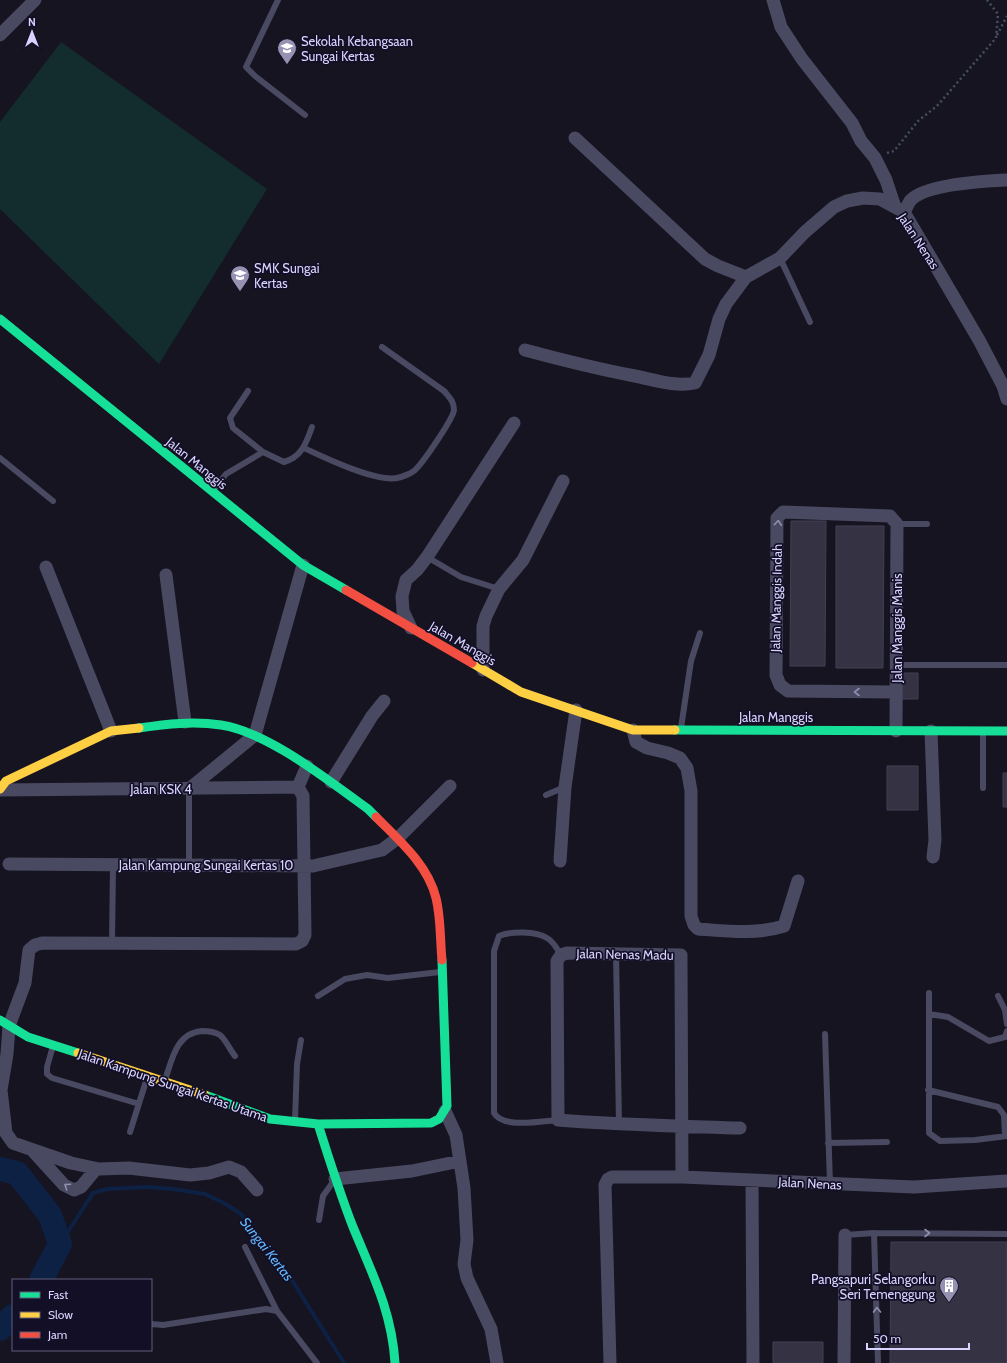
<svg xmlns="http://www.w3.org/2000/svg" width="1007" height="1363" font-family="Cabin,sans-serif">
<style>
.green{fill:#132c2d}
.lines{fill:none;stroke-linecap:round;stroke-linejoin:round}
.stream{stroke:#0d2144;stroke-width:4}
.river{stroke:#0d2144;stroke-width:24}
.building{fill:#343243;stroke:#433f54}
.path{stroke:#44505f;stroke-width:2.5;stroke-dasharray:2 3;stroke-linecap:butt}
.lane{stroke:#4a4962;stroke-width:6}
.street{stroke:#4a4962;stroke-width:13}
.fast{stroke:#16e098;stroke-width:9}
.slow{stroke:#ffcf43;stroke-width:9}
.jam{stroke:#f24e42;stroke-width:9}
.oneway{stroke:#928eb0}
.labels{text-anchor:middle;stroke-width:3.5;stroke-linejoin:round;paint-order:stroke}
.poi-label{font-size:13px;fill:#d9d4ff;stroke:#130f26;text-anchor:start}
.street-label{font-size:13px;fill:#d9d4ff;stroke:#130f26}
.water-label{font-size:14px;font-style:italic;fill:#62b6ff;stroke:#130f26}
</style>
<rect width="100%" height="100%" fill="#161421"/>
<!-- green -->
<path class="green" d="M 61,42 L 267,189 L 159,364 L 0,209 L 0,122 Z"/>
<g class="lines">
<!-- stream -->
<path class="stream" d="M 60,1244 L 93,1193 L 107,1189 L 148,1187 L 173,1189 L 205,1194 L 224,1203 L 241,1214 L 283,1266 L 344,1363"/>
<!-- river -->
<path class="river" d="M 0,1169 L 17,1173 L 50,1215 L 60,1244 L 41,1280
M 0,1329 L 13,1316"/>
</g>
<!-- building -->
<path class="building" d="M 791,521 L 826,521 L 825,666 L 790,666 Z
M 836,526 L 884,526 L 883,668 L 836,668 Z
M 901,673 L 918,673 L 918,699 L 901,699 Z
M 887,766 L 918,766 L 918,810 L 887,810 Z
M 1003,773 L 1007,773 L 1007,807 L 1003,807 Z
M 891,1242 L 1007,1242 L 1007,1363 L 890,1363 Z
M 773,1342 L 823,1342 L 823,1363 L 773,1363 Z"/>
<g class="lines">
<!-- path -->
<path class="path" d="M 997,35 L 1007,16
M 887,153 L 894,151 L 918,121 L 937,106 L 996,38 L 998,14 L 987,0"/>
<!-- lane -->
<path class="lane" d="M 278,0 L 246,67 L 255,76 L 305,115
M 780,258 L 810,322
M 248,391 L 230,418 L 233,428 L 263,452
M 304,448 C 325,458 375,482 397,478 C 402,477 413,473 416,469 C 424,461 453,419 454,410 C 454,401 449,397 444,391 L 382,347
M 0,458 L 53,501
M 213,491 L 226,474 L 263,452 L 284,462 C 302,457 306,443 312,427
M 897,524 L 927,524
M 427,557 L 461,577 L 499,589
M 896,665 L 1007,665
M 681,728 L 691,661 L 700,633
M 983,733 L 983,788
M 189,789 L 189,865
M 546,795 L 565,787
M 112,943 L 113,865
M 616,953 L 619,1124
M 929,993 L 929,1133 L 940,1141 L 975,1140 L 1007,1136
M 318,996 L 345,979 L 367,975 L 388,978 L 440,972
M 998,996 L 1005,1010 L 1007,1024
M 929,1014 L 948,1017 L 989,1041 L 1005,1037 L 1007,1031
M 825,1034 L 830,1184
M 53,1046 L 47,1067 L 47,1074 L 52,1078 L 139,1104
M 165,1080 C 172,1060 176,1033 202,1031 C 207,1031 215,1032 220,1035 C 226,1040 230,1050 235,1056
M 928,1090 L 998,1107 L 1004,1115 L 1005,1135
M 295,1120 L 297,1064 L 301,1040
M 558,1120 C 542,1121 503,1129 494,1113 L 494,951 L 499,936 C 511,931 536,931 547,938 C 554,942 557,949 561,955
M 130,1132 L 147,1078
M 828,1143 L 887,1142
M 319,1220 L 323,1196 L 333,1182
M 845,1235 L 874,1233
M 245,1247 L 277,1311
M 151,1324 L 163,1325 L 266,1309 L 277,1311 L 317,1363
M 878,1363 L 874,1233 L 1007,1234"/>
<!-- street -->
<path class="street" d="M 773,0 L 781,27 L 802,59 L 852,123 L 861,141 L 875,158 L 886,180 L 895,207
M 0,35 L 35,0
M 575,138 L 705,259 L 718,266 L 746,277
M 904,212 C 906,209 908,204 910,201 C 924,184 985,181 1007,180
M 525,350 C 562,360 598,369 635,376 C 655,380 675,387 695,383 L 709,355 L 719,319 L 726,304 L 746,277 L 780,258 L 805,232 L 834,207 L 847,201 L 863,198 L 880,199 L 904,212 L 979,340 L 1003,386 L 1007,399
M 46,567 L 111,731
M 166,575 L 185,722
M 411,628 L 403,611 L 402,596 L 406,580 L 417,570 L 427,557 L 514,423
M 483,670 L 483,626 L 486,616 L 499,589 L 523,560 L 563,481
M 896,692 L 788,691 L 780,685 L 776,675 L 777,518 L 783,512 L 890,516 L 897,524 L 896,731
M 633,730 L 636,742 L 647,748 L 668,753 L 680,758 L 687,768 L 691,791 L 691,916 L 694,925 L 698,929 C 727,931 756,935 784,926 L 798,881
M 931,731 L 935,840 L 933,857
M 331,782 L 372,716 L 384,701
M 189,789 L 255,735 L 303,565
M 0,790 L 298,787 L 307,766
M 560,861 L 565,787 L 576,710
M 9,864 L 313,866 L 382,850 L 398,838 L 450,786
M 445,1111 L 456,1135 L 464,1188 L 467,1240 L 464,1264 L 467,1278 L 491,1329 L 497,1363
M 33,1151 L 64,1185 L 74,1190 L 81,1187 L 96,1169
M 682,1177 L 681,961 L 681,955 L 567,953 L 561,955 L 557,961 L 558,1120 C 619,1125 679,1126 740,1128
M 335,1179 L 412,1171 L 460,1161
M 752,1180 L 753,1363
M 257,1190 L 241,1172 L 229,1167 L 209,1173 L 190,1175 L 129,1168 L 99,1169 L 71,1163 L 13,1143 L 6,1133 L 1,1090 L 7,1054 L 9,1026 L 25,983 L 29,950 L 35,945 L 42,943 L 296,944 L 302,941 L 305,935 L 303,796 L 298,787
M 610,1363 L 605,1185 L 608,1179 L 612,1177 L 682,1177 L 914,1187 L 1007,1181
M 844,1363 L 845,1235"/>
<!-- fast -->
<path class="fast" d="M 0,319 L 303,565 L 346,590
M 139,728 C 167,724 193,721 221,725 C 268,732 329,781 368,809 L 376,817
M 675,730 L 1007,731
M 0,1020 L 28,1037 L 78,1053
M 205,1095 L 270,1119 L 318,1124 L 431,1123 L 439,1119 L 447,1106 L 442,960
M 318,1124 C 329,1159 340,1194 353,1227 C 372,1273 392,1312 395,1363"/>
<!-- slow -->
<path class="slow" d="M 472,663 L 521,692 L 633,730 L 675,730
M 0,789 L 6,781 L 111,731 L 139,728
M 78,1053 L 205,1095"/>
<!-- jam -->
<path class="jam" d="M 346,590 L 472,663
M 376,817 C 399,840 428,865 436,898 C 441,918 440,940 442,960"/>
</g>
<!-- one-way arrows -->
<defs><path id="oneway-chevron" d="M-2-3.5L2.5 0L-2 3.5" fill="none" stroke-width="1.6" stroke-linecap="round" stroke-linejoin="round"/></defs>
<g class="oneway">
<use href="#oneway-chevron" transform="translate(778 523) rotate(-85)"/>
<use href="#oneway-chevron" transform="translate(857 692) rotate(-180)"/>
<use href="#oneway-chevron" transform="translate(67 1186) rotate(-146)"/>
<use href="#oneway-chevron" transform="translate(927 1233)"/>
<use href="#oneway-chevron" transform="translate(877 1310) rotate(-91)"/>
</g>
<!-- icons -->
<defs>
<g id="school-pin" transform="scale(1)"><path d="M0 17L-7.5 6A9.5 9.5 0 1 1 7.5 6Z" fill="#9591b1" stroke="#130f26"/><path d="M0-5L7-2L0 1L-7-2ZM-4 1L0 2.5L4 1V4Q0 6-4 4Z" fill="#fff"/></g>
<g id="building-pin" transform="scale(1)"><path d="M0 17L-7.5 6A9.5 9.5 0 1 1 7.5 6Z" fill="#9591b1" stroke="#130f26"/><path d="M-4-6H4V6H1V3H-1V6H-4ZM-2.5-4.3h1.7v1.8h-1.7ZM.8-4.3h1.7v1.8H.8ZM-2.5-1h1.7V.8h-1.7ZM.8-1h1.7V.8H.8Z" fill="#fff"/></g>
</defs>
<g fill-rule="evenodd">
<use href="#school-pin" x="287" y="48"/>
<use href="#school-pin" x="240" y="275"/>
<use href="#building-pin" x="949" y="1286"/>
</g>
<g class="labels">
<!-- poi labels -->
<g class="poi-label">
<text x="301" y="46">Sekolah Kebangsaan<tspan x="301" dy="15">Sungai Kertas</tspan></text>
<text x="254" y="273">SMK Sungai<tspan x="254" dy="15">Kertas</tspan></text>
<text x="935" y="1284" text-anchor="end">Pangsapuri Selangorku<tspan x="935" dy="15">Seri Temenggung</tspan></text>
</g>
<!-- street labels -->
<g class="street-label">
<text transform="translate(919 241) rotate(57)" y="5">Jalan Nenas</text>
<text transform="translate(197 463) rotate(39)" y="5">Jalan Manggis</text>
<text transform="translate(776 598) rotate(-89)" y="5">Jalan Manggis Indah</text>
<text transform="translate(897 628) rotate(-90)" y="5">Jalan Manggis Manis</text>
<text transform="translate(463 643) rotate(30)" y="5">Jalan Manggis</text>
<text x="776" y="722">Jalan Manggis</text>
<text x="161" y="794">Jalan KSK 4</text>
<text x="206" y="870">Jalan Kampung Sungai Kertas 10</text>
<text transform="translate(625 954) rotate(1)" y="5">Jalan Nenas Madu</text>
<text transform="translate(173 1085) rotate(19)" y="5">Jalan Kampung Sungai Kertas Utama</text>
<text transform="translate(810 1183) rotate(3)" y="5">Jalan Nenas</text>
</g>
<!-- water labels -->
<g class="water-label">
<text transform="translate(267 1249) rotate(52)" y="5">Sungai Kertas</text>
</g>
</g>
<!-- legend -->
<rect x="12" y="1279" width="140" height="72" fill="#130f26" stroke="#625e7d"/>
<rect x="20" y="1292" width="20" height="6" fill="#16e098" stroke="#625e7d"/>
<text x="48" y="1299" font-size="12" fill="#d9d4ff">Fast</text>
<rect x="20" y="1312" width="20" height="6" fill="#ffcf43" stroke="#625e7d"/>
<text x="48" y="1319" font-size="12" fill="#d9d4ff">Slow</text>
<rect x="20" y="1332" width="20" height="6" fill="#f24e42" stroke="#625e7d"/>
<text x="48" y="1339" font-size="12" fill="#d9d4ff">Jam</text>
<!-- north arrow -->
<g transform="translate(32 32)" stroke="#130f26" stroke-width="3" paint-order="stroke">
<path d="M0-3L7 15L0 10L-7 15Z" fill="#d9d4ff"/>
<text y="-6" font-size="11" font-weight="bold" text-anchor="middle" fill="#d9d4ff">N</text>
</g>
<!-- scale -->
<path d="M867 1343v6h102v-6" fill="none" stroke="#d9d4ff" stroke-width="2"/>
<text x="873" y="1343" font-size="12" fill="#d9d4ff" stroke="#130f26" stroke-width="3" paint-order="stroke">50 m</text>
</svg>
